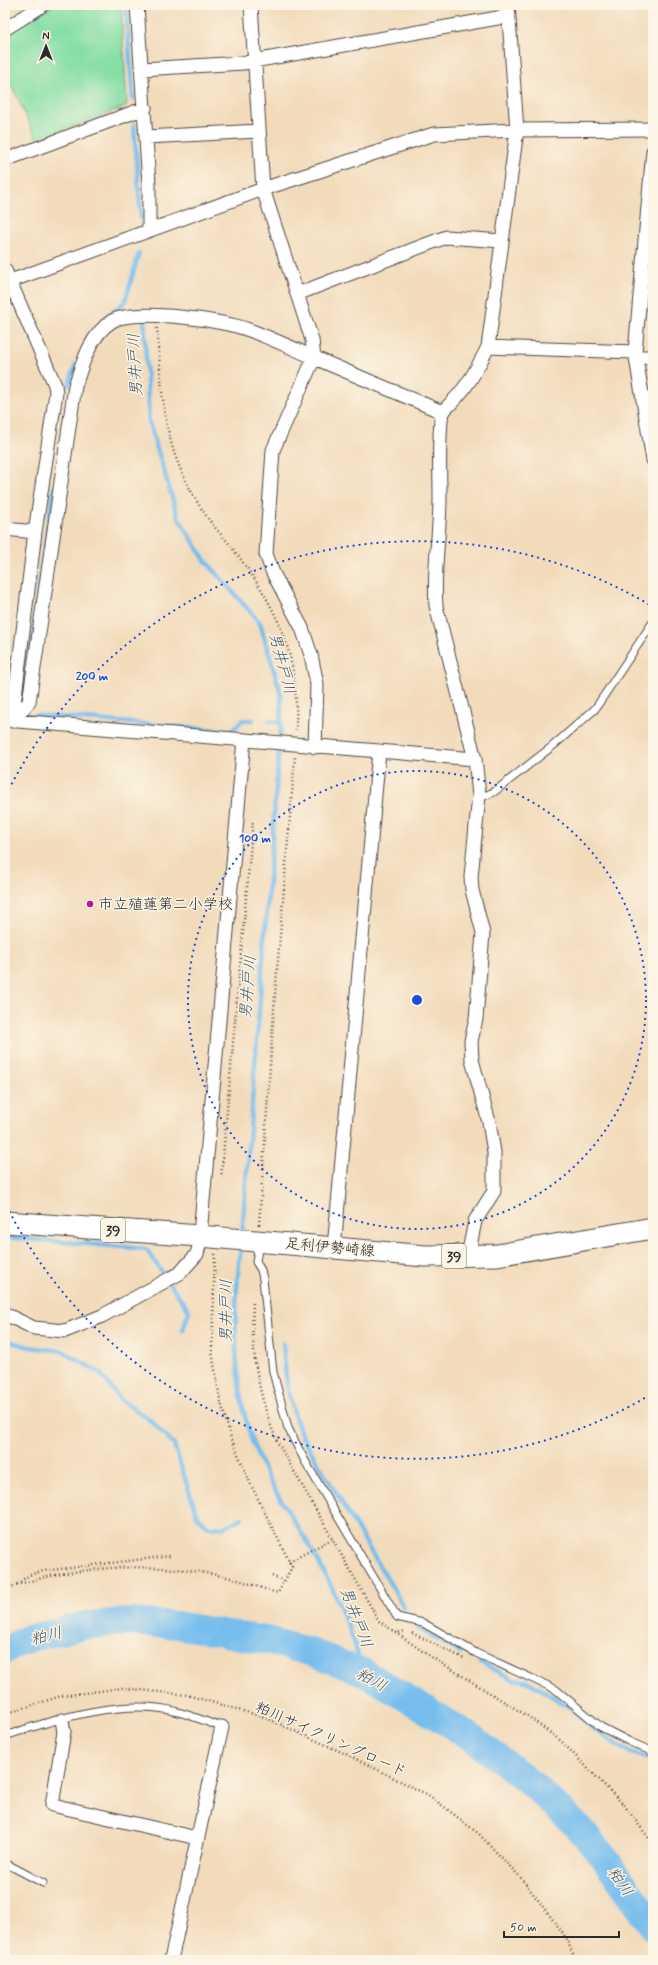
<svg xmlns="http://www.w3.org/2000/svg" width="658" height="1965" font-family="Mynerve,'Klee One',sans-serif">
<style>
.green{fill:#84dea5;stroke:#588468}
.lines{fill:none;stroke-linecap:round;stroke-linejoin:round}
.stream{stroke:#76bdee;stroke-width:4.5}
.river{stroke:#76bdee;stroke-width:28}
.lane-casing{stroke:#494541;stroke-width:9}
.street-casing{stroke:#494541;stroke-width:15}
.primary-casing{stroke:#494541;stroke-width:23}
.path{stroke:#494541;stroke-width:2.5;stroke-dasharray:1 3;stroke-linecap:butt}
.lane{stroke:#fff;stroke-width:7}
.street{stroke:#fff;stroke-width:13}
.primary{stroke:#fff;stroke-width:21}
.ring{fill:none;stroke:#1d4ed8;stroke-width:2;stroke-dasharray:2 4}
.poi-dot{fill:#b5179e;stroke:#fcf5e5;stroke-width:1.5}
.labels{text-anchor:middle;stroke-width:3;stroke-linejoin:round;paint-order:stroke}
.shield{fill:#fcf5e5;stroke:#6a6863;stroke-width:1}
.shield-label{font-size:14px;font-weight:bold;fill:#2b2b2b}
.poi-label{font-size:15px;fill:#2b2b2b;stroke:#fcf5e5;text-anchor:start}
.street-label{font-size:15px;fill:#2b2b2b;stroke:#fcf5e5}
.water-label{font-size:16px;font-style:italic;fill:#425766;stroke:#fcf5e5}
.centre{fill:#1d4ed8;stroke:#fcf5e5;stroke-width:2}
.ring-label{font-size:12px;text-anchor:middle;font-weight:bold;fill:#1d4ed8;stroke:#fcf5e5;stroke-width:3;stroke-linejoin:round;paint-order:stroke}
</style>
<rect width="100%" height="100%" fill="#fcf5e5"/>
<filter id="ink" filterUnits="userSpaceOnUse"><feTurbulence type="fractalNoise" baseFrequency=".025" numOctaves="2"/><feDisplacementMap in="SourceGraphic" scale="8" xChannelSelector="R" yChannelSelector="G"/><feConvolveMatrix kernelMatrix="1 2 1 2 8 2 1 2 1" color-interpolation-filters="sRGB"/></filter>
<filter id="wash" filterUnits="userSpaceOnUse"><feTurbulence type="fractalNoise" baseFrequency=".012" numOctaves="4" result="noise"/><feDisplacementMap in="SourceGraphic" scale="16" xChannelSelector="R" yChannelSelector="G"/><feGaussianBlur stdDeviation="0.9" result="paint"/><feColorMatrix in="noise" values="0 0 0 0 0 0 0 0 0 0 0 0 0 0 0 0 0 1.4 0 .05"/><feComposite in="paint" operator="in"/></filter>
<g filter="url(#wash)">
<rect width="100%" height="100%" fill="#f2dbbb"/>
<!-- green -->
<path class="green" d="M 53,5 L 121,5 L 127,106 L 37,140 L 5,71 L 5,36 Z"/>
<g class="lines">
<!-- stream -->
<path class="stream" d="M 126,5 L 133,99
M 134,125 L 141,218
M 144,316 L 149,422 L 178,517 L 204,559 L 260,623 L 281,694 L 281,723 L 242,1235
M 106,318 L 125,302 L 139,253
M 69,385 L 76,364
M 22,698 L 54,488
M 35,715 L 231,731 L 243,720 L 253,720
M 269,721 L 281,723
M 5,1237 L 146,1249 L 189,1311 L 183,1330
M 241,1245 C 233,1311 231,1394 258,1456 C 271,1488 292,1516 309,1545 C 333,1586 351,1627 363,1672
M 5,1340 L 29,1347 L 62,1351 L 100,1373 L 120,1399 L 150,1420 L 174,1445 L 198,1518 L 209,1527 L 222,1528 L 242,1518
M 283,1343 C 285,1378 289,1404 302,1436 L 404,1607
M 418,1628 L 460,1652
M 480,1662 L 514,1680 L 527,1681 L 571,1708 L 593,1729 L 624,1749 L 653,1761"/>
<!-- river -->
<path class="river" d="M 5,1650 L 27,1639 L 86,1625 L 129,1622 L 176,1625 L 271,1641 L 313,1653 L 363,1672 L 468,1735 L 533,1785 L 579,1828 L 603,1856 L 653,1926"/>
</g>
</g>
<g filter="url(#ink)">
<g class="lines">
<!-- lane casing -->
<g class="lane-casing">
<path id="lane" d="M 479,798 L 494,792 L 554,745 L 595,709 L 653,622
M 259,1243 L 256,1262 L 261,1270 L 263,1279 L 273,1372 L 288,1428 L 305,1461 L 397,1617 L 423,1623 L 476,1653 L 555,1689 L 601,1727 L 628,1741 L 653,1752
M 5,1736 C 55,1719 126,1697 178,1712 C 193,1716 207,1722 222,1727
M 5,1863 L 43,1883"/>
</g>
<!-- street casing -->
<g class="street-casing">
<path id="street" d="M 137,5 L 149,184 L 149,231
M 251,5 L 263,189 L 312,340 L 314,358 L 273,450 L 266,554 L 273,573 L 302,628 L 311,655 L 317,684 L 315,747
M 5,29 L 43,5
M 142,69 L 243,63 L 509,16
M 146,137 L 259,131
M 653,151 L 635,352 L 653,460
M 5,160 L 145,108
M 5,270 L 55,385 L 56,393 L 35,532 L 12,721
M 5,283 L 263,189 L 434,134 L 517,130 L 653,129
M 297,294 L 446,237 L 502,241
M 488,347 L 635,352
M 636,357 L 653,357
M 5,529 L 35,532
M 6,720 L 475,759
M 12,721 L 29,702 L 75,386 C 82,364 91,334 112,321 C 134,308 225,320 249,330 C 271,338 292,348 313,357 C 356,376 399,393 442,412
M 334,1248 L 379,751
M 465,1256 L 470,1246 L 475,1221 L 494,1191 L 494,1152 L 489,1122 L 472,1060 L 471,1041 L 476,1019 L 483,933 L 472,890 L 471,877 L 479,795 L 475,759 L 436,606 C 433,569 440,534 440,498 C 440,469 438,440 442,412 C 466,390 474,375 488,347 L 517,130 L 508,5
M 5,1314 L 34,1328 L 65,1331 L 102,1316 L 180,1273 L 197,1254 L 199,1246 L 244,740
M 62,1720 L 64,1732 L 52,1805 L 197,1838
M 171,1960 L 222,1727"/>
</g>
<!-- primary casing -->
<g class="primary-casing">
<path id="primary" d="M 5,1222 L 200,1236 L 425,1256 L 497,1255 L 653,1228"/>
</g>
<!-- path -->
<path class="path" d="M 157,328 C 161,372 161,421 178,463 C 186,483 197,504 210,521 C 217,531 226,539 233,549 C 279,609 299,654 296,730
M 221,1178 L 253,820
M 259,1225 L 275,995 L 295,757
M 253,1303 C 250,1349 259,1401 278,1443 L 379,1621 L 425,1653 L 529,1717 L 561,1741 L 624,1805 L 653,1844
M 289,1562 L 332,1539
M 272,1576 L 283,1581
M 17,1584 L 29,1575 L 43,1571 L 170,1556
M 5,1589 C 75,1564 159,1561 231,1578 C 247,1582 262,1589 278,1593 L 292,1567 L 250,1483 L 230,1435 L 220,1399 L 212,1352 L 215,1254
M 395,1633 L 406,1631
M 412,1633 L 463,1658
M 5,1714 L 61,1696 L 122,1688 L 187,1695 L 264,1717 L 348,1755 L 430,1796 L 479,1834 L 522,1879 L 563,1933 L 576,1960"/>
<!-- lane -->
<use href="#lane" class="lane"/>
<!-- street -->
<use href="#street" class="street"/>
<!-- primary -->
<use href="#primary" class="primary"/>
</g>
</g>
<!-- distance rings -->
<g class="ring">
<circle cx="417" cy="1000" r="229"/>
<path d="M650 1395A459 459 0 0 1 6 1205M6 795A459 459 0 0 1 650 605"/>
</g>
<!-- markers -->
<circle class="poi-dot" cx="90" cy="904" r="4"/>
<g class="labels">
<!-- shield labels -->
<g class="shield">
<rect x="101" y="1218" width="24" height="24" rx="3"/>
<rect x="442" y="1244" width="24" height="24" rx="3"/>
</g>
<g class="shield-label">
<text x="113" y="1235">39</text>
<text x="454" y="1261">39</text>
</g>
<!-- poi labels -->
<g class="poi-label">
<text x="98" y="909">市立殖蓮第二小学校</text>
</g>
<!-- street labels -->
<g class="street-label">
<text transform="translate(330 1247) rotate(5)" y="5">足利伊勢崎線</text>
<text transform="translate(331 1739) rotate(24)" y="5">粕川サイクリングロード</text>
</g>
<!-- water labels -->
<g class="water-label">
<text transform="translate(134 365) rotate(-93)" y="6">男井戸川</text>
<text transform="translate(283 663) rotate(75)" y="6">男井戸川</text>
<text transform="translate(247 987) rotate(-85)" y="6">男井戸川</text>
<text transform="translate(225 1311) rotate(-90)" y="6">男井戸川</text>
<text transform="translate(357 1617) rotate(69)" y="6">男井戸川</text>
<text transform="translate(46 1635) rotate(-14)" y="6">粕川</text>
<text transform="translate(372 1679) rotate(28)" y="6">粕川</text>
<text transform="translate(621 1881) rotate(55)" y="6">粕川</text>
</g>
</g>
<circle cx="417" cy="1000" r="6" class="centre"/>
<g class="ring-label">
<text x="92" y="680">200 m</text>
<text x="255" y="842">100 m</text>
</g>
<!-- margin -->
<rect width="658" height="1965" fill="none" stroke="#fcf5e5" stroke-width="20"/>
<!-- north arrow -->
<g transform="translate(46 46)" stroke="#fcf5e5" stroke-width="3" paint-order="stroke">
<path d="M0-3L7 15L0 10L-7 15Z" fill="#2b2b2b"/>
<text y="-6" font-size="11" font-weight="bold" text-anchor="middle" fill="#2b2b2b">N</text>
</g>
<!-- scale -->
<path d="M504 1931v6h115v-6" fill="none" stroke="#2b2b2b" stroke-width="2"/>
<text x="510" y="1931" font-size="12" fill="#2b2b2b" stroke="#fcf5e5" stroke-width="3" paint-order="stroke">50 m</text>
</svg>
